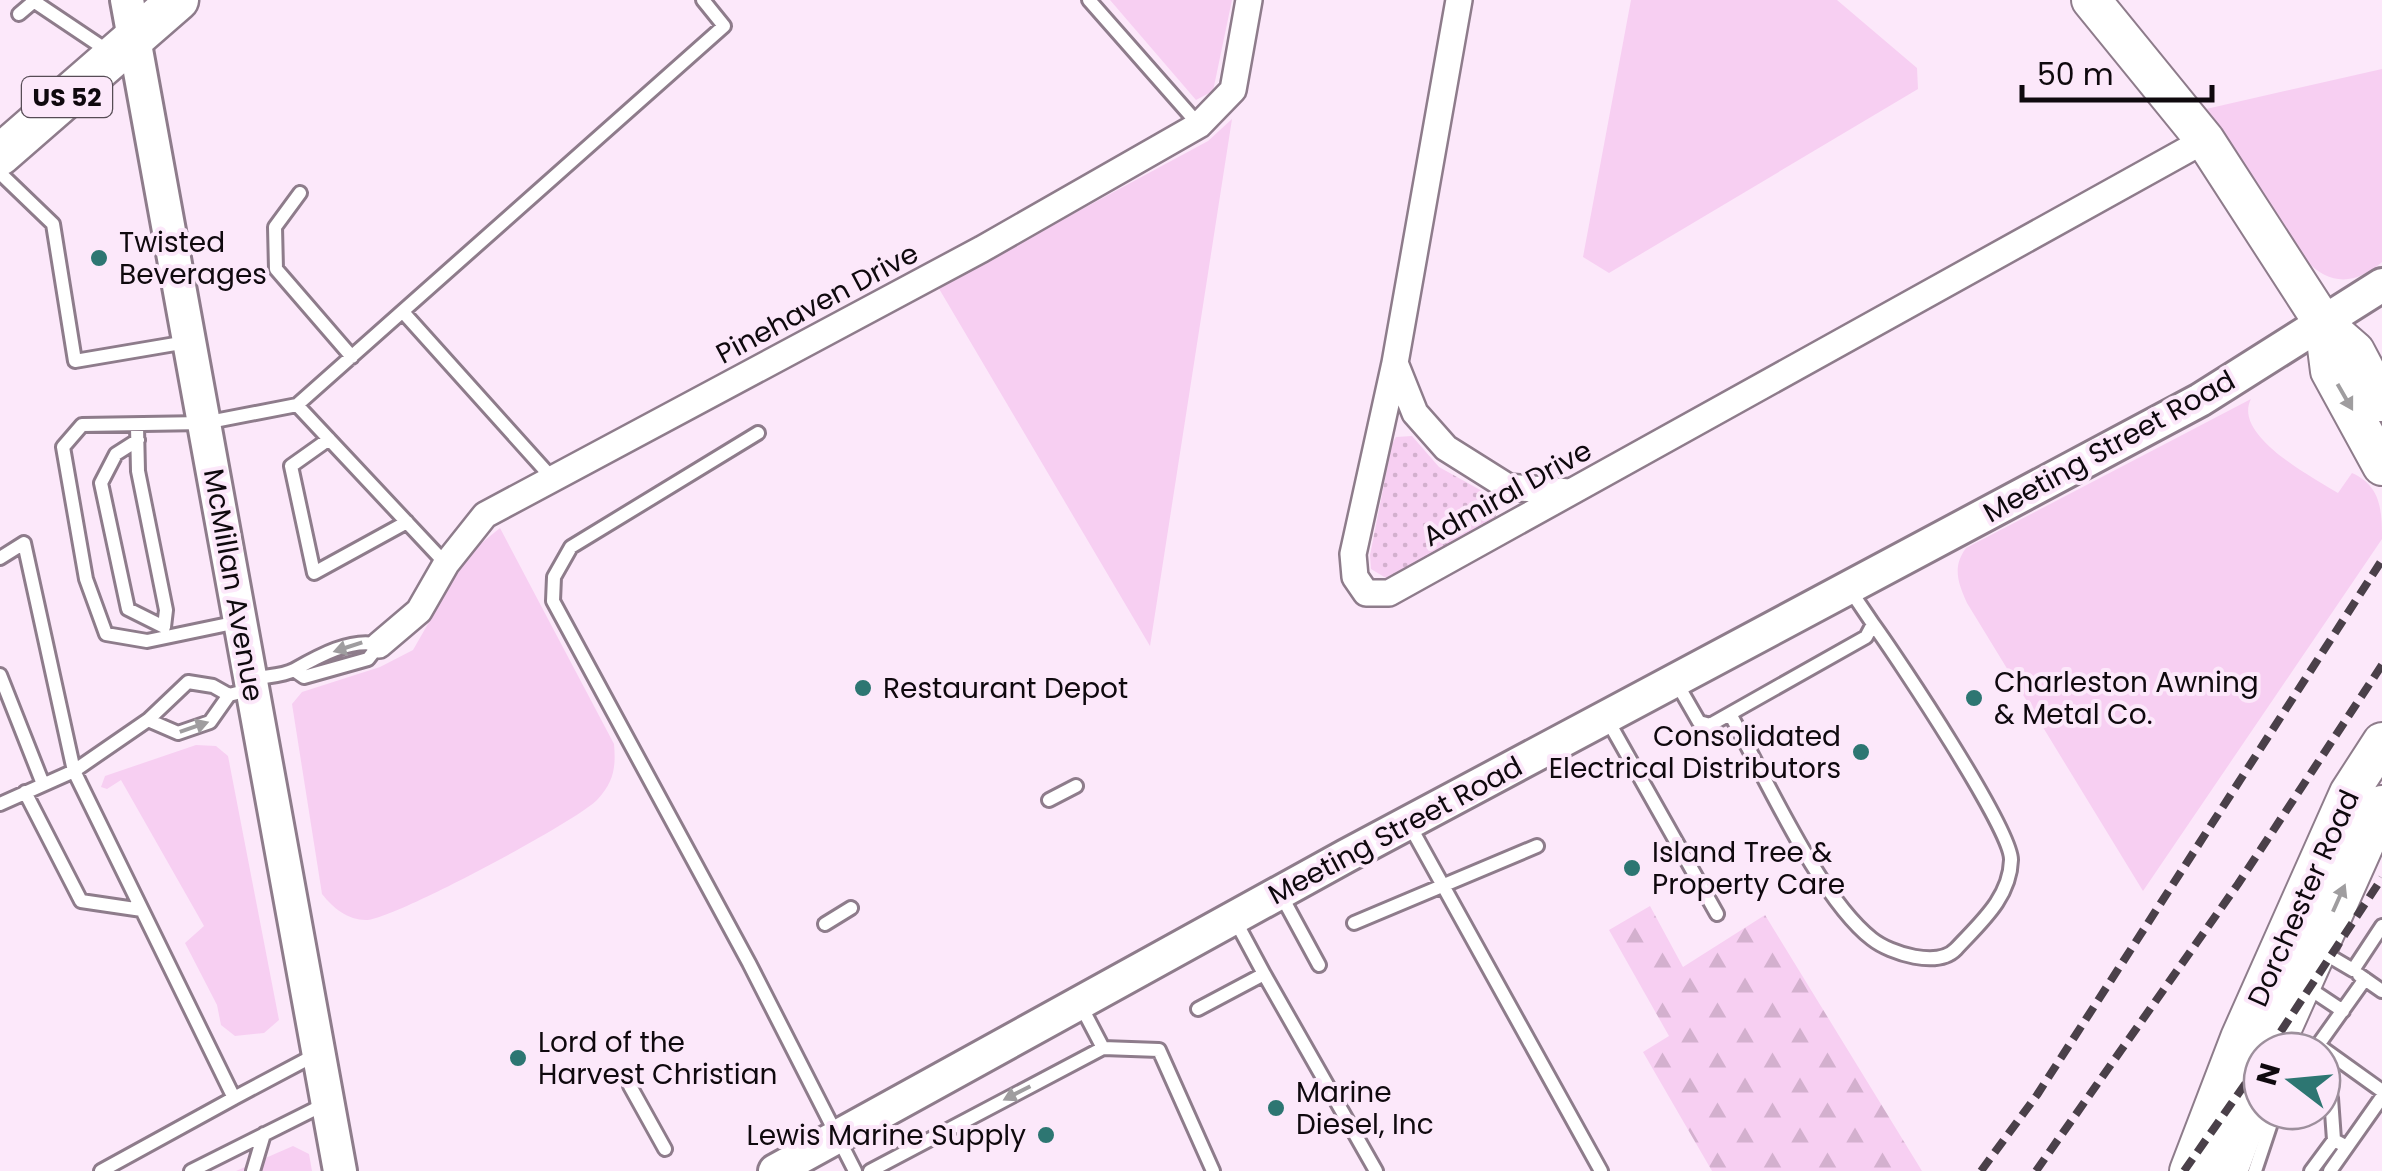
<svg xmlns="http://www.w3.org/2000/svg" width="2382" height="1171" font-family="Poppins,sans-serif">
<style>
.green{fill:#f7cff2}
.forest{fill:url(#forest-firs)}
.park{fill:url(#park-dots)}
.lines{fill:none;stroke-linecap:round;stroke-linejoin:round}
.service-casing{stroke:#8e7c8b;stroke-width:18}
.minor-casing{stroke:#8e7c8b;stroke-width:30}
.tertiary-casing{stroke:#8e7c8b;stroke-width:38}
.secondary-casing{stroke:#8e7c8b;stroke-width:42}
.primary-casing{stroke:#8e7c8b;stroke-width:45}
.service{stroke:#fff;stroke-width:12}
.minor{stroke:#fff;stroke-width:25}
.tertiary{stroke:#fff;stroke-width:32}
.secondary{stroke:#fff;stroke-width:38}
.primary{stroke:#fff;stroke-width:40}
.rail{stroke:#4a4049;stroke-width:8;stroke-dasharray:15 8;stroke-linecap:butt}
.oneway{fill:#9f9d9f}
.poi-dot{fill:#2d7672;stroke:#fce8fa;stroke-width:4}
.labels{text-anchor:middle;stroke-width:8;stroke-linejoin:round;paint-order:stroke}
.shield{fill:#fce8fa;stroke:#564c55;stroke-width:2.5}
.shield-label{font-size:25px;font-weight:bold;fill:#0f090e}
.poi-label{font-size:28px;fill:#0f090e;stroke:#fce8fa;text-anchor:start}
.street-label{font-size:28px;fill:#0f090e;stroke:#fce8fa}
</style>
<defs>
<pattern id="forest-firs" width="22" height="20" patternUnits="userSpaceOnUse" patternTransform="scale(2.5)"><rect width="22" height="20" fill="#f7cff2"/><path d="M5 1l3.5 6h-7zM16 11l3.5 6h-7z" fill="#d3b0ce"/></pattern>
<pattern id="park-dots" width="8" height="8" patternUnits="userSpaceOnUse" patternTransform="scale(2.5)"><rect width="8" height="8" fill="#f7cff2"/><path d="M2 2h.1M6 6h.1" fill="none" stroke="#d3b0ce" stroke-width="1.8" stroke-linecap="round"/></pattern>
</defs>
<rect width="100%" height="100%" fill="#fce8fa"/>
<!-- green -->
<path class="green" d="M 1110,0 L 1232,0 L 1213,91 L 1196,100 Z
M 1631,0 L 1837,0 L 1917,68 L 1918,89 L 1609,273 L 1583,257 Z
M 2382,69 L 2382,262 C 2357,284 2330,287 2306,260 L 2206,109 Z
M 1232,119 L 1150,646 L 938,287 L 1208,141 Z
M 2251,399 C 2232,435 2312,477 2338,493 L 2352,473 C 2381,486 2382,510 2382,539 L 2143,891 L 1967,603 C 1958,583 1952,567 1966,548 Z
M 500,528 L 614,744 C 616,767 614,782 597,800 C 577,821 393,920 366,920 C 348,920 333,908 322,894 L 292,704 L 302,692 L 380,667 L 413,650 L 468,554 Z
M 196,745 L 216,746 L 228,756 L 279,1020 L 264,1033 L 235,1036 L 221,1025 L 217,1005 L 185,943 L 204,926 L 121,780 L 107,789 L 101,787 L 105,776 Z
M 293,1146 L 309,1154 L 312,1171 L 236,1171 Z"/>
<!-- forest -->
<path class="forest" d="M 1650,906 L 1683,967 L 1765,915 L 1922,1171 L 1712,1171 L 1643,1052 L 1669,1036 L 1609,930 Z"/>
<!-- park -->
<path class="park" d="M 1412,436 L 1439,467 L 1500,501 L 1495,519 L 1386,578 L 1371,569 L 1370,555 L 1392,444 L 1396,437 Z"/>
<g class="lines">
<!-- service casing -->
<g class="service-casing">
<path id="service" d="M 32,0 L 108,51
M 1089,0 L 1199,125
M 19,14 L 32,3
M 0,173 L 53,224 L 75,361 L 187,342
M 300,193 L 275,227 L 276,269 L 352,357
M 403,312 L 553,479
M 297,405 L 446,564
M 137,427 L 138,471 L 166,610 L 164,627 L 128,609 L 101,483 L 116,454 L 138,440
M 758,433 L 571,547 L 554,577 L 553,601 L 749,963 L 855,1171
M 329,439 L 291,466 L 314,573 L 407,522
M 0,558 L 24,543 L 74,771 L 234,1098 L 315,1055
M 238,622 L 147,641 L 106,634 L 86,579 L 63,447 L 82,425 L 204,423 L 297,405 L 724,26 L 703,0
M 0,675 L 43,784
M 253,679 C 265,676 283,676 294,670 C 317,657 352,637 379,645 L 368,659 L 304,677 L 294,670
M 1676,682 L 1699,722 L 1710,725 L 1866,637 L 1873,624 L 1848,587
M 1730,714 C 1765,776 1819,898 1872,939 C 1891,954 1938,968 1956,949 C 1980,923 2010,898 2011,860 C 2012,830 1897,657 1873,624
M 1607,719 L 1717,914
M 148,720 L 178,733 L 210,722 L 229,695 L 237,693
M 25,792 L 81,901 L 142,910
M 1049,800 L 1076,786
M 0,804 L 74,771 L 148,720 L 188,682 L 213,686 L 229,695
M 1410,826 L 1601,1171
M 1281,895 L 1319,965
M 1354,923 L 1537,846
M 825,924 L 851,908
M 2319,950 L 2353,970 L 2382,926
M 1264,974 L 1376,1171
M 2359,975 L 2382,991
M 2365,979 L 2318,1045 L 2382,1091
M 2304,985 L 2343,1011
M 1081,1006 L 1103,1048
M 1198,1009 L 1264,974 L 1235,920
M 630,1086 L 665,1149
M 2331,1098 L 2334,1140
M 101,1171 L 234,1098
M 191,1171 L 325,1104
M 253,1171 L 264,1134
M 870,1171 L 1103,1048 L 1159,1050 L 1213,1171
M 2255,1171 L 2275,1111
M 2311,1171 L 2334,1140 L 2347,1147
M 2330,1171 L 2382,1097"/>
</g>
<!-- minor casing -->
<g class="minor-casing">
<path id="minor" d="M 1459,0 L 1395,363 L 1353,554 L 1355,577 L 1366,593 L 1389,593 L 2205,140
M 1395,363 L 1415,413 L 1446,448 L 1508,487 L 1569,492
M 379,645 L 419,611 L 446,564 L 485,515 L 982,249 L 1199,125 L 1233,90 L 1249,0"/>
</g>
<!-- tertiary casing -->
<g class="tertiary-casing">
<path id="tertiary" d="M 127,0 L 340,1171
M 775,1171 L 1346,856 L 2200,400 L 2382,285"/>
</g>
<!-- secondary casing -->
<g class="secondary-casing">
<path id="secondary" d="M 2091,0 L 2205,140 L 2324,324 L 2355,351 L 2382,402
M 2324,324 L 2330,371 L 2382,466
M 2272,1051 L 2382,805
M 2189,1171 L 2240,1038 L 2349,793 L 2382,742
M 2228,1171 L 2262,1079"/>
</g>
<!-- primary casing -->
<g class="primary-casing">
<path id="primary" d="M 0,155 L 178,0"/>
</g>
<!-- service -->
<use href="#service" class="service"/>
<!-- minor -->
<use href="#minor" class="minor"/>
<!-- tertiary -->
<use href="#tertiary" class="tertiary"/>
<!-- secondary -->
<use href="#secondary" class="secondary"/>
<!-- primary -->
<use href="#primary" class="primary"/>
<!-- rail -->
<path class="rail" d="M 2268,1051 L 2382,878
M 1981,1171 L 2037,1095 L 2382,560
M 2036,1171 L 2238,884 L 2382,665
M 2184,1171 L 2262,1060"/>
</g>
<!-- one-way arrows -->
<defs><path id="oneway-solid" d="M-6-.8H1V-3.2L6.5 0L1 3.2V.8H-6Z" transform="scale(2.5)"/></defs>
<g class="oneway">
<use href="#oneway-solid" transform="translate(2345 397) rotate(60)"/>
<use href="#oneway-solid" transform="translate(348 647) rotate(162)"/>
<use href="#oneway-solid" transform="translate(194 727) rotate(-19)"/>
<use href="#oneway-solid" transform="translate(2339 898) rotate(-66)"/>
<use href="#oneway-solid" transform="translate(1017 1093) rotate(153)"/>
</g>
<!-- markers -->
<g class="poi-dot">
<circle cx="99" cy="258" r="10"/>
<circle cx="863" cy="688" r="10"/>
<circle cx="1974" cy="698" r="10"/>
<circle cx="1861" cy="752" r="10"/>
<circle cx="1632" cy="868" r="10"/>
<circle cx="518" cy="1058" r="10"/>
<circle cx="1276" cy="1108" r="10"/>
<circle cx="1046" cy="1135" r="10"/>
</g>
<g class="labels">
<!-- shield labels -->
<rect class="shield" x="22" y="77" width="90" height="40" rx="8"/>
<g class="shield-label">
<text x="67" y="106">US 52</text>
</g>
<!-- poi labels -->
<g class="poi-label">
<text x="119" y="252">Twisted<tspan x="119" dy="32">Beverages</tspan></text>
<text x="1994" y="692">Charleston Awning<tspan x="1994" dy="32">&amp; Metal Co.</tspan></text>
<text x="883" y="698">Restaurant Depot</text>
<text x="1841" y="746" text-anchor="end">Consolidated<tspan x="1841" dy="32">Electrical Distributors</tspan></text>
<text x="1652" y="862">Island Tree &amp;<tspan x="1652" dy="32">Property Care</tspan></text>
<text x="538" y="1052">Lord of the<tspan x="538" dy="32">Harvest Christian</tspan></text>
<text x="1296" y="1102">Marine<tspan x="1296" dy="32">Diesel, Inc</tspan></text>
<text x="1026" y="1145" text-anchor="end">Lewis Marine Supply</text>
</g>
<!-- street labels -->
<g class="street-label">
<text transform="translate(817 303) rotate(-28)" y="10">Pinehaven Drive</text>
<text transform="translate(2109 446) rotate(-29)" y="10">Meeting Street Road</text>
<text transform="translate(1507 493) rotate(-29)" y="10">Admiral Drive</text>
<text transform="translate(234 585) rotate(80)" y="10">McMillan Avenue</text>
<text transform="translate(1395 830) rotate(-28)" y="10">Meeting Street Road</text>
<text transform="translate(2303 898) rotate(-66)" y="10">Dorchester Road</text>
</g>
</g>
<!-- north arrow -->
<g transform="translate(2292 1081) rotate(286)"><circle r="48" fill="#fce8fa" stroke="#9d8f9c" stroke-width="2.5"/>
<path d="M0-8L18 38L0 25L-18 38Z" fill="#2d7672"/>
<text y="-15" font-size="28" font-weight="bold" text-anchor="middle" fill="#0f090e">N</text>
</g>
<!-- scale -->
<path d="M2022 85v15h190v-15" fill="none" stroke="#0f090e" stroke-width="5"/>
<text x="2037" y="85" font-size="30" fill="#0f090e" stroke="#fce8fa" stroke-width="8" paint-order="stroke">50 m</text>
</svg>
